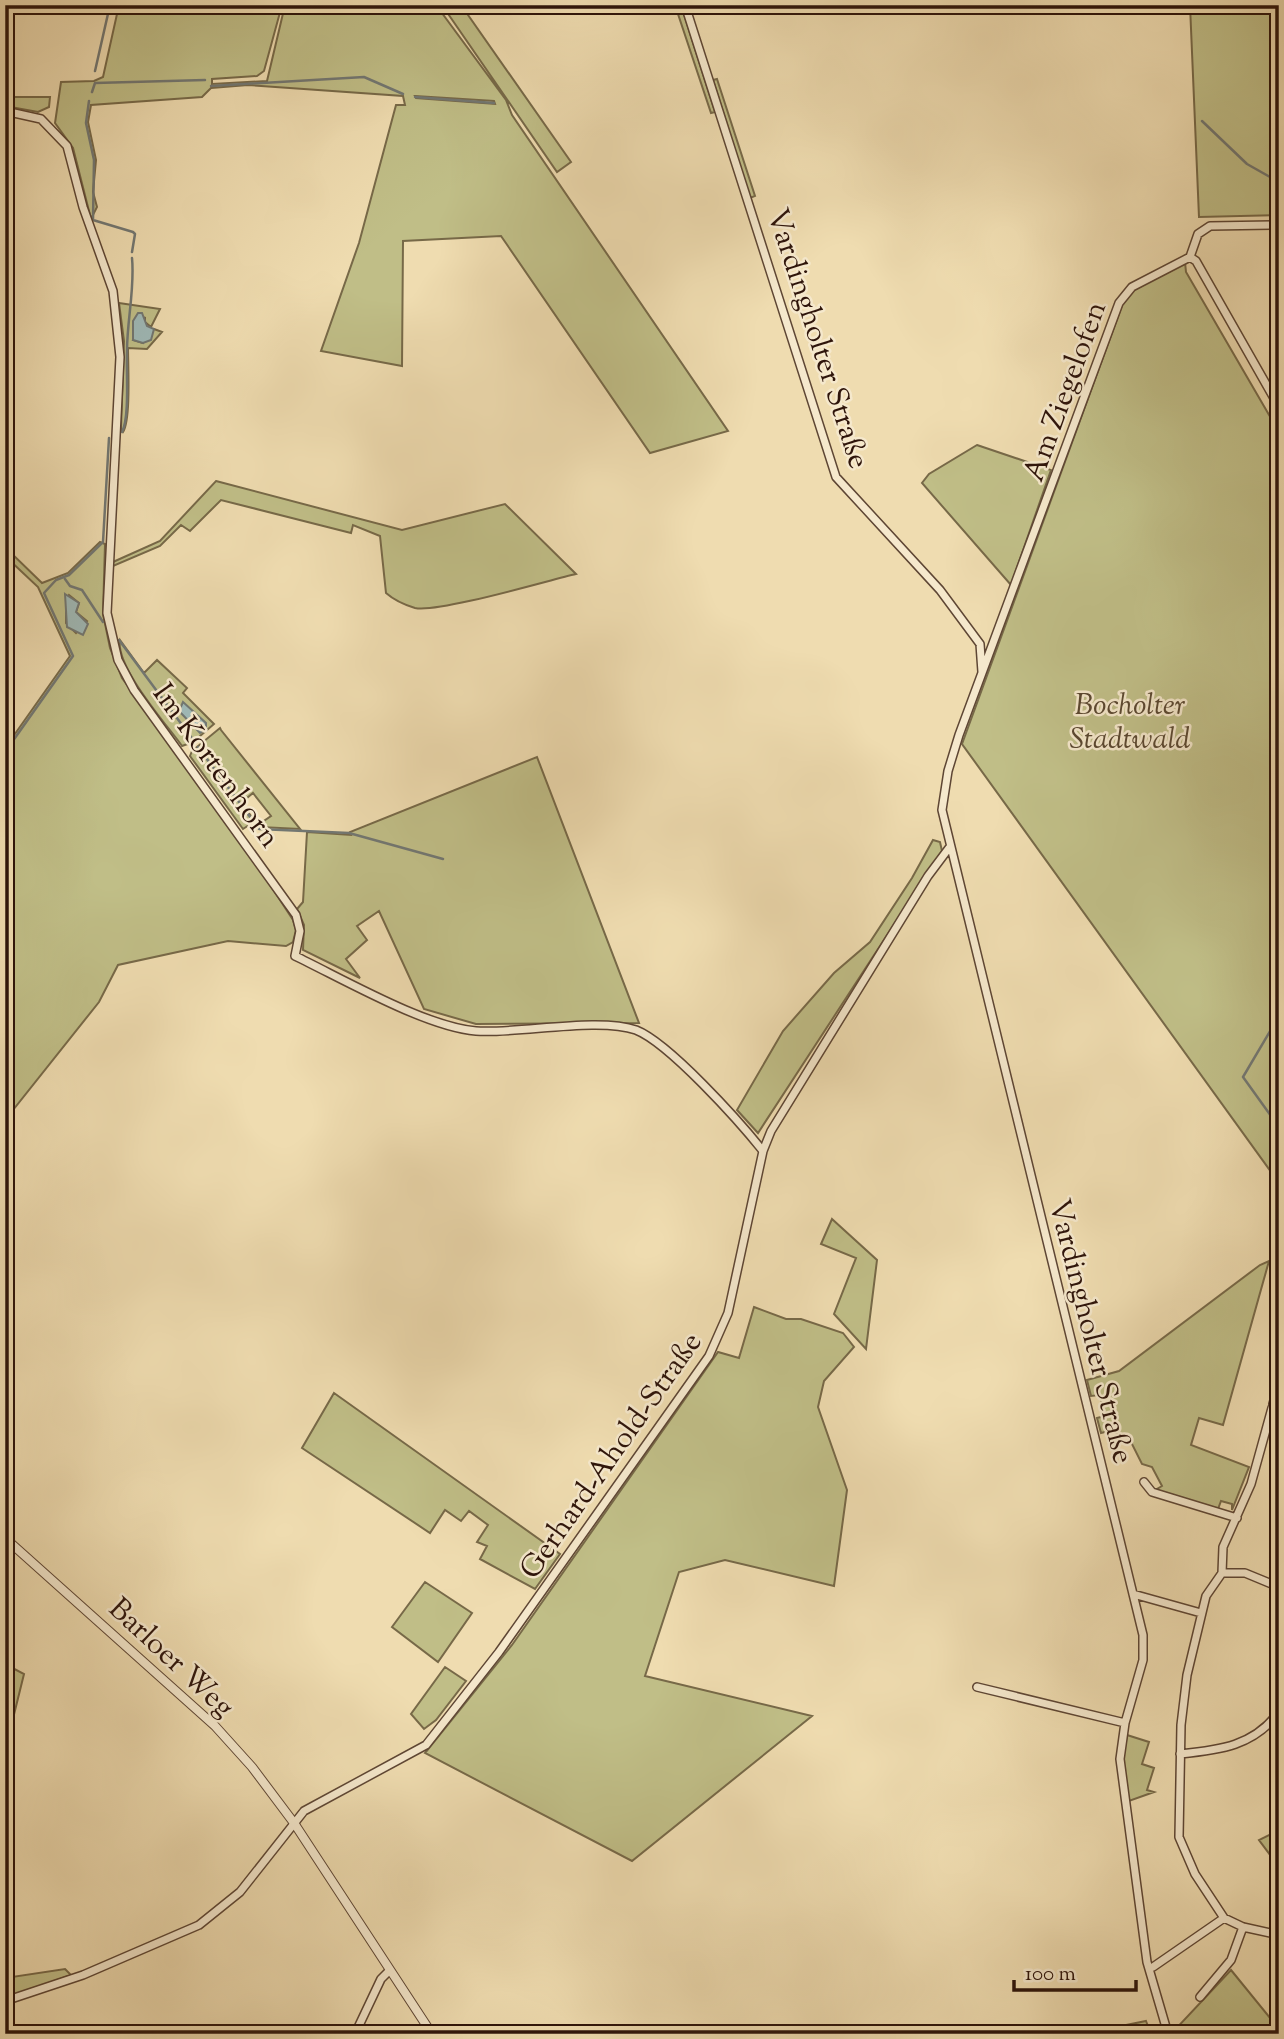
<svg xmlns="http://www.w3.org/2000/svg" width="1284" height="2039" font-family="'Sorts Mill Goudy',serif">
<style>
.green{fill:#c0be87;stroke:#776948;stroke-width:2;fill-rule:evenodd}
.water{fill:#9fb9b7;stroke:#727772;stroke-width:2}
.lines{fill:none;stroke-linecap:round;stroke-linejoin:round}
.stream{stroke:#727772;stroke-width:2.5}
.minor-casing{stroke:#5e4634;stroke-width:10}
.tertiary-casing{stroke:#5e4634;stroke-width:10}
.minor{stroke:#f5e8cc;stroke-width:7}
.tertiary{stroke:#f5e8cc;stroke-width:8}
.labels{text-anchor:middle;stroke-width:5;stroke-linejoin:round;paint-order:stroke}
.street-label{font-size:30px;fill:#2e140a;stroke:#f5e8cc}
.park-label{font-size:30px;font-style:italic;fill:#5a4730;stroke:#f5e8cc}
</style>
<rect width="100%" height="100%" fill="#efdcb0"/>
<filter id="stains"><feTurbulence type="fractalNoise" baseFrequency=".00286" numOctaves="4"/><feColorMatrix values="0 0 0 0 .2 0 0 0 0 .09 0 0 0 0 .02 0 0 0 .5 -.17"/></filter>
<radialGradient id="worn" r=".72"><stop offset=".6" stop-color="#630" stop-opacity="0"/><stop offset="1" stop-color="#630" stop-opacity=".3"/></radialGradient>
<!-- green -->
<path class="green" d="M 119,5 L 267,5 L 269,10 L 282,5 L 264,71 L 257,76 L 212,79 L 212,84 L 267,81 L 285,5 L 436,5 L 506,100 L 512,115 L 728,431 L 650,453 L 501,236 L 403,241 L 402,366 L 321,351 L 359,243 L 396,105 L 405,105 L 403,96 L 248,85 L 211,88 L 202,97 L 91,105 L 88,122 L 96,160 L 93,192 L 97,207 L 91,219 L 73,148 L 55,123 L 61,82 L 94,81 L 103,77 ZM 415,96 L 494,101 L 495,104 L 416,98 Z
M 442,5 L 461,5 L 571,162 L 557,172 Z
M 675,5 L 681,5 L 715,112 L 711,113 Z
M 1190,5 L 1279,5 L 1279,215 L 1199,217 Z
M 717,79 L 755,196 L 750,198 L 713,80 Z
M 5,97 L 50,97 L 49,107 L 38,112 L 5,106 Z
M 1185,262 L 1186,272 L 1279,432 L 1279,1183 L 962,744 L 1124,300 L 1132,291 Z
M 119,303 L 160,309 L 151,327 L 145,322 L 145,317 L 133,340 L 143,343 L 154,329 L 162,332 L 147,349 L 128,348 C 128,365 131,420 123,432 L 121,429 L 124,341 Z
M 977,445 L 1051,470 L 1011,585 L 922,483 L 929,474 Z
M 216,481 L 402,530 L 505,504 L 576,574 C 546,581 438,613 415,608 C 405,605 394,600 386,593 L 380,536 L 353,525 L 351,533 L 221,500 L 190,531 L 181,525 L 160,546 L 113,566 L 113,562 L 160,541 Z
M 100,542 L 105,544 L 103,614 L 110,648 L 122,678 L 245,846 L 293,920 L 296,930 L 293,942 L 286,946 L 228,941 L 118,965 L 99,1002 L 13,1110 L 5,1106 L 5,748 L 70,656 L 38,587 L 5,556 L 5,547 L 42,583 L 68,573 ZM 69,595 L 79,603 L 76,612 L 87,621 L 76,633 L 66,623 L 66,599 Z
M 120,640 L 144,673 L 157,660 L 187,688 L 183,693 L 214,724 L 193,742 L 182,746 C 166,724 115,666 120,640 Z
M 220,728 L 221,730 L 300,829 L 260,827 L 258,825 L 271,816 L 253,793 L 241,803 L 255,821 L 243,829 L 190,756 L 192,751 Z
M 537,757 L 639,1023 L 476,1024 L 424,1009 L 379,911 L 357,926 L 367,940 L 346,959 L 360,978 L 303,950 L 304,925 L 297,909 L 303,902 L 307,832 L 351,835 L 350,832 Z
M 933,840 L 940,842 L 942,851 L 758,1133 L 737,1110 L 783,1031 L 834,973 L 870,942 L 912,878 Z
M 832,1219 L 877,1260 L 866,1349 L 834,1314 L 856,1258 L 821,1244 Z
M 1269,1261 L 1223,1425 L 1199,1418 L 1191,1445 L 1249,1467 L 1232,1510 L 1232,1504 L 1221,1501 L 1218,1509 L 1158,1492 L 1157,1489 L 1162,1486 L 1152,1467 L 1142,1464 L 1128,1436 L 1109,1431 L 1101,1433 L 1097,1418 L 1105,1416 L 1100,1395 L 1091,1396 L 1087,1380 L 1119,1371 L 1260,1265 Z
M 754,1307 L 786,1319 L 801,1319 L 843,1333 L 854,1347 L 824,1381 L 818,1407 L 847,1490 L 834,1586 L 725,1560 L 679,1572 L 645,1676 L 812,1716 L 632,1861 L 425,1753 L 512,1645 L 718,1352 L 739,1358 Z
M 334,1393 L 560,1554 L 535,1589 L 480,1559 L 487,1546 L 477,1542 L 488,1525 L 469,1511 L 461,1521 L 445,1510 L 430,1533 L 302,1448 Z
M 425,1582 L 472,1613 L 438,1662 L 392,1627 Z
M 5,1664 L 24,1674 L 5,1751 Z
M 445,1667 L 466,1681 L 436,1720 L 424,1729 L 411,1714 Z
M 1127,1735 L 1149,1742 L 1142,1764 L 1154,1768 L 1147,1790 L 1154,1792 L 1129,1801 L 1123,1759 Z
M 1271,1834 L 1279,1838 L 1279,1867 L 1259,1840 Z
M 65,1969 L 71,1975 L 5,1999 L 5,1978 Z
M 1231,1970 L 1279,2029 L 1279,2034 L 1171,2034 Z
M 1146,2021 L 1151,2034 L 1082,2034 Z"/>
<!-- water -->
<path class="water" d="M 138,313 L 142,313 L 147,326 L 154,329 L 151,340 L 143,343 L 133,340 L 133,321 Z
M 65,594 L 79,603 L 76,612 L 88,624 L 83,635 L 67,627 Z
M 183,702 L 206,723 L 206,729 L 200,733 L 179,711 Z"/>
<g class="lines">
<!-- stream -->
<path class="stream" d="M 95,71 L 110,5
M 211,86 L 364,77 L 403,94
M 92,92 L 95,83 L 205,80
M 415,97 L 494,103
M 89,101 L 86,123 L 94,160 L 93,220 L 133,232 L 135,234 L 132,252
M 1202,121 L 1247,164 L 1279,182
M 122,432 C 130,417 126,369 127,351 C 127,320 135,288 132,258
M 65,579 L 70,586 L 82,590 L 103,622
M 119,640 L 194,741
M 198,747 L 259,829 L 349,833 L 443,859
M 5,752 L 73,656 L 44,593 L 56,580 L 69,575 L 103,542 L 109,438
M 1279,1016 L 1243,1077 L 1279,1127"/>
<!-- minor casing -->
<g class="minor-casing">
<path id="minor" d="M 685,5 L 836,477 L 940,590 L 980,644 L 982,672
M 5,111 L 41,119 L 67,146 L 83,207 L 113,291 L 120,357 L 107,613 L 118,660 L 134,690 L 296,915 L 300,931 L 295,956 C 343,979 426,1027 476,1031 C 519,1034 598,1017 636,1030 C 669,1043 739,1121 763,1151
M 1190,257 L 1196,261 L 1279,407
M 1190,257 L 1198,234 L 1210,226 L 1279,225
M 1273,1404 L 1279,1384
M 1144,1482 L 1152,1492 L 1237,1518
M 1222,1573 L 1223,1547 L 1251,1484 L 1272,1408 L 1279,1399
M 1279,1587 L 1245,1573 L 1222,1573 L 1206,1596 L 1187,1675 L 1181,1725 L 1179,1837 L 1195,1874 L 1224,1918 L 1243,1927 L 1279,1935
M 1133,1594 L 1201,1613
M 977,1687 L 1125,1723
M 1180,1754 C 1220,1750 1254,1746 1279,1712
M 1153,1967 L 1224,1918
M 1200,1997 L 1231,1960 L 1243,1927
M 5,2001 L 83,1975 L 199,1925 L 240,1892 L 304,1811 L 426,1745 L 499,1652 L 709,1356 L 728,1313 L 763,1151 L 771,1131 L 928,876 L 949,848
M 355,2034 L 381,1979 L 389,1971
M 1168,2034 L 1147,1962 L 1120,1759 L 1125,1723 L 1143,1660 L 1143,1635 L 942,810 L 948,771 L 959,735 L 1119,303 L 1132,287 L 1190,257"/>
</g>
<!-- tertiary casing -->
<g class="tertiary-casing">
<path id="tertiary" d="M 5,1538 L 215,1726 L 252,1767 L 294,1823 L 432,2034"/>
</g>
<!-- minor -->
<use href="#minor" class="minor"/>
<!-- tertiary -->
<use href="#tertiary" class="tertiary"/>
</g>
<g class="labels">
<!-- street labels -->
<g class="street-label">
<text transform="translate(819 338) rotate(72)" y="10">Vardingholter Straße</text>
<text transform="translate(1064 391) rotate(-70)" y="10">Am Ziegelofen</text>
<text transform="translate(217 765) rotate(54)" y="10">Im Kortenhorn</text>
<text transform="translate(1092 1331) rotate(76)" y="10">Vardingholter Straße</text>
<text transform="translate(610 1455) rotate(-55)" y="10">Gerhard-Ahold-Straße</text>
<text transform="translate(172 1657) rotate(43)" y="10">Barloer Weg</text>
</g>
<!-- park labels -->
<g class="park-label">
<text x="1130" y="714">Bocholter<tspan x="1130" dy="34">Stadtwald</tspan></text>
</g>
</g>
<!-- margin -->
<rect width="1284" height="2039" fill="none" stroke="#efdcb0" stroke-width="28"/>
<rect x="7" y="7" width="1270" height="2025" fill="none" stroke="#2e140a" stroke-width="3.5"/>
<rect x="14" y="14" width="1256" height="2011" fill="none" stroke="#2e140a" stroke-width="2"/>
<!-- scale -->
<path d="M1014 1980v10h122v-10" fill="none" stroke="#2e140a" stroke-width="3.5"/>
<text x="1025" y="1980" font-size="21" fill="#2e140a" stroke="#f5e8cc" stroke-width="5" paint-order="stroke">100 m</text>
<rect width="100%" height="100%" filter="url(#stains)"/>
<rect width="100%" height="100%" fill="url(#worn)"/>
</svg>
